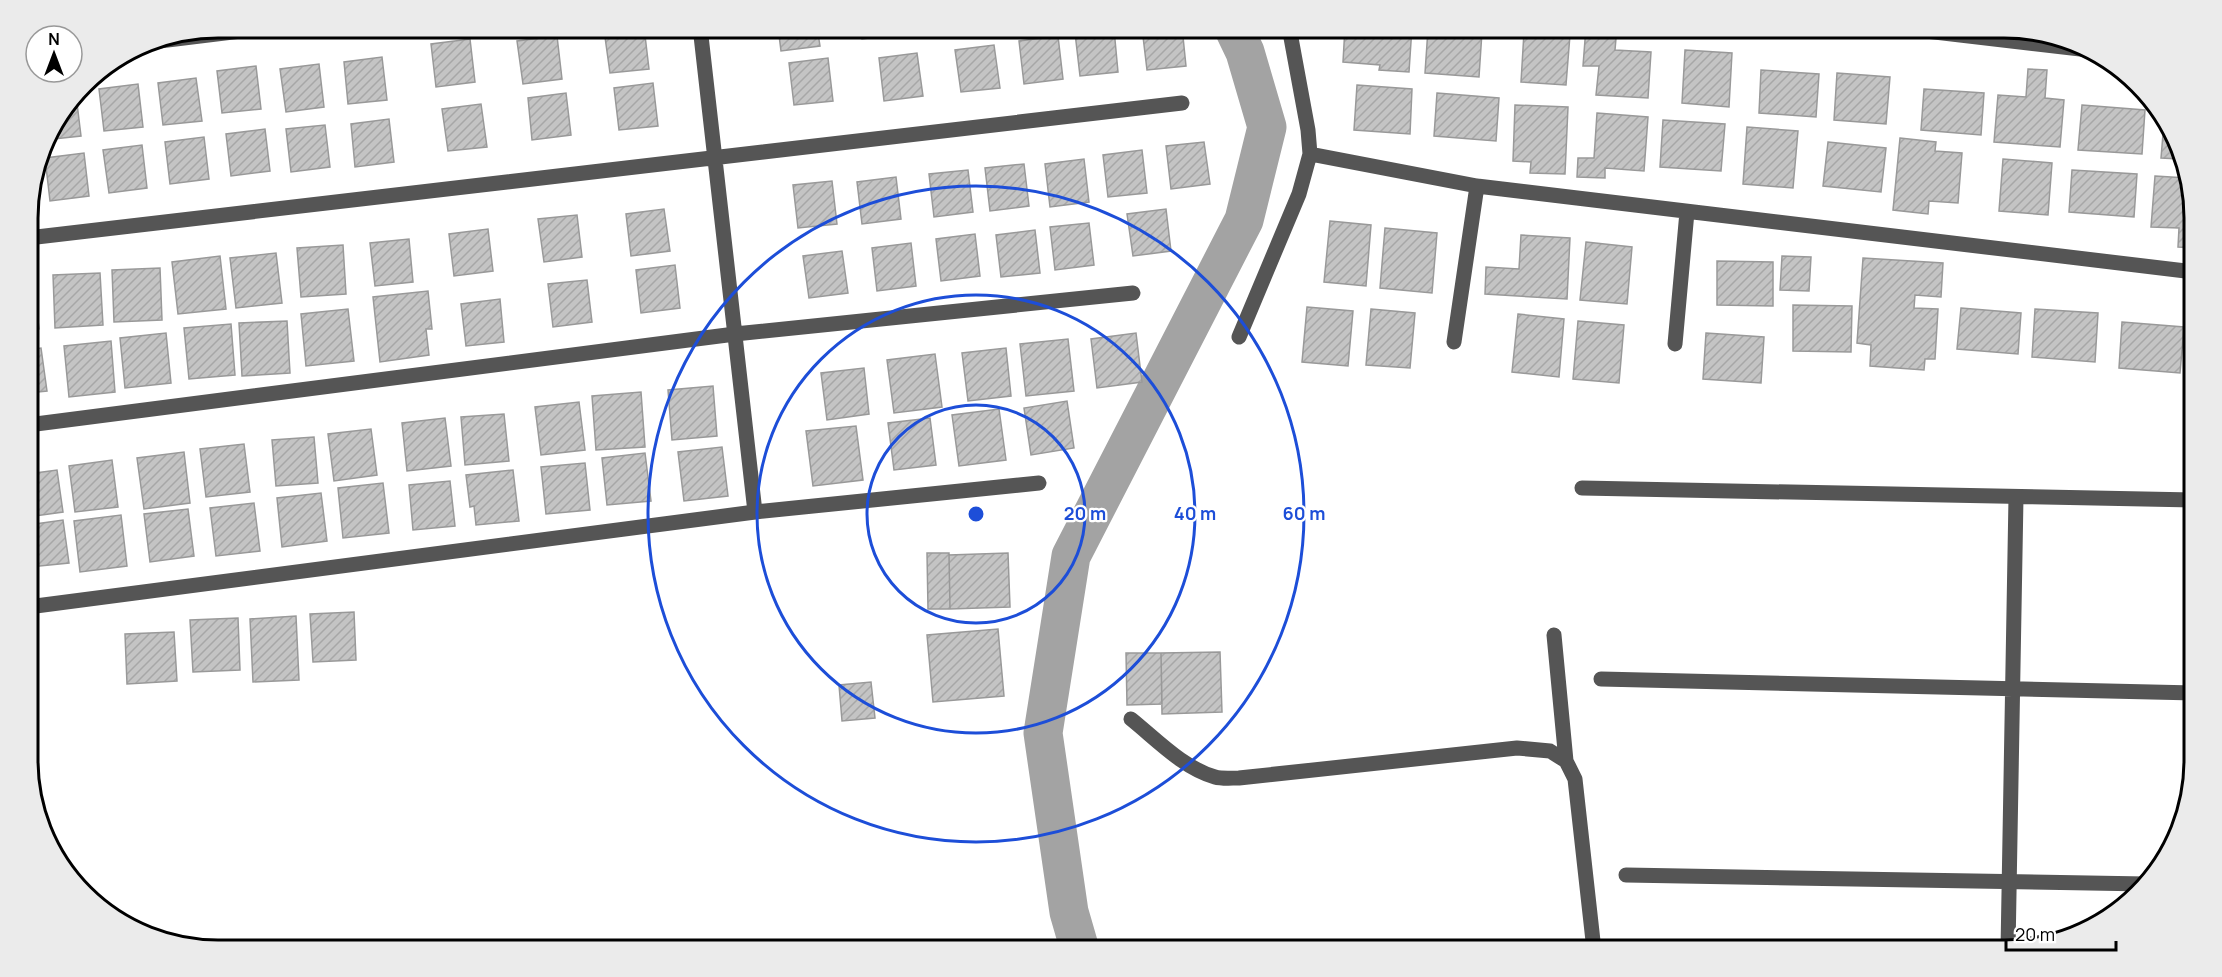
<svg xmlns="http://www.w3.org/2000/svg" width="2222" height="977" font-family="Manrope,sans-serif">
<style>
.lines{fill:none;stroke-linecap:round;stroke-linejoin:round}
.canal{stroke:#a3a3a3;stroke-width:39}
.building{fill:url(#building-hatch);stroke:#999;stroke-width:1.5}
.minor{stroke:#555;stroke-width:15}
.ring{fill:none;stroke:#1d4ed8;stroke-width:3}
.rim{fill:none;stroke:#000;stroke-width:3}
.centre{fill:#1d4ed8;stroke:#fff;stroke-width:3}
.ring-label{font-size:18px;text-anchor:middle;font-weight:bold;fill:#1d4ed8;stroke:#fff;stroke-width:4.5;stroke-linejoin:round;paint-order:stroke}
</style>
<defs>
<pattern id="building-hatch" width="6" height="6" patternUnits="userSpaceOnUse" patternTransform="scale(1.5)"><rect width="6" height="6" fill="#c4c4c4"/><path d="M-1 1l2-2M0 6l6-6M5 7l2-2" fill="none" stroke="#a7a7a7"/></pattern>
</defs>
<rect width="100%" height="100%" fill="#fff"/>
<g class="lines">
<!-- canal -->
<path class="canal" d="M 1080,950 L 1069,912 L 1043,733 L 1071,556 L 1244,220 L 1267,127 L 1245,52 L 1233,27"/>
</g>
<!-- building -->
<path class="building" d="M 632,27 L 644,27 L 649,69 L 610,73 L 604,30 Z
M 778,27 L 817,27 L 820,46 L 781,51 Z
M 860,27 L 900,27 L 901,34 L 862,39 Z
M 1182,27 L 1186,66 L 1147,70 L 1142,28 Z
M 1345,27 L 1412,27 L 1409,72 L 1379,70 L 1380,65 L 1343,62 Z
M 1586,27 L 1617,27 L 1615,50 L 1651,52 L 1648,98 L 1596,95 L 1599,66 L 1583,66 Z
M 1114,29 L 1118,72 L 1080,76 L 1075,33 Z
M 1428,29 L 1482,32 L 1479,77 L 1425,73 Z
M 1524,32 L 1570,35 L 1566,85 L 1521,82 Z
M 557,36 L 562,79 L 523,84 L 517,41 Z
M 1058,36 L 1063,79 L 1024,84 L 1019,41 Z
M 470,39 L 475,82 L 436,87 L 431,44 Z
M 994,45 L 1000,88 L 961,92 L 955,50 Z
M 1685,50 L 1732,53 L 1729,107 L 1682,103 Z
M 917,53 L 923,96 L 884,101 L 879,58 Z
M 382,57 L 387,100 L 348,104 L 344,62 Z
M 828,58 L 833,101 L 794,105 L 789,63 Z
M 319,64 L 324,107 L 286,112 L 280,69 Z
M 256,66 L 261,109 L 222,113 L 217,71 Z
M 2028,69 L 2047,70 L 2045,98 L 2064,100 L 2060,147 L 1994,142 L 1998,95 L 2026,97 Z
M 1761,70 L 1819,74 L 1816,117 L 1759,113 Z
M 1837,73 L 1890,77 L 1886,124 L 1834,120 Z
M 196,78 L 202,121 L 163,125 L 158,83 Z
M 653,83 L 658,126 L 619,130 L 614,88 Z
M 138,84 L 143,127 L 104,131 L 99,89 Z
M 1357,85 L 1412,89 L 1410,134 L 1354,130 Z
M 1924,89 L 1984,93 L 1981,135 L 1921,130 Z
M 566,93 L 571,135 L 532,140 L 528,98 Z
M 1437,93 L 1499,98 L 1496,141 L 1434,136 Z
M 76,95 L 81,136 L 45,140 L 47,133 Z
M 481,104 L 487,147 L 448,151 L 442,109 Z
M 1515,105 L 1568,107 L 1565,174 L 1530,173 L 1531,162 L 1513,161 Z
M 2082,105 L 2145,110 L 2142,154 L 2078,150 Z
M 1597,113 L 1648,117 L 1644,171 L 1605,168 L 1605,178 L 1577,177 L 1578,158 L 1594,158 Z
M 389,119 L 394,162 L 355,167 L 351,124 Z
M 1663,120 L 1725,124 L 1721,171 L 1660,167 Z
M 2164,122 L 2179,159 L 2161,158 Z
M 325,125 L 330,167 L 291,172 L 286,129 Z
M 1747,127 L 1798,131 L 1793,188 L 1743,184 Z
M 265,129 L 270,171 L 231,176 L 226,134 Z
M 204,137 L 209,179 L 170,184 L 165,142 Z
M 1900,138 L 1936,142 L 1935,151 L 1962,153 L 1958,203 L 1929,201 L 1928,214 L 1893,210 Z
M 1204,142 L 1210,184 L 1171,189 L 1166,146 Z
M 1828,142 L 1886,148 L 1881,192 L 1823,186 Z
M 142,145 L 147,188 L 109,193 L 103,150 Z
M 1142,150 L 1147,193 L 1108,197 L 1103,155 Z
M 84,153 L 89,196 L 50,201 L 45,158 Z
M 1084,159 L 1089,202 L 1050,207 L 1045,164 Z
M 2003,159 L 2052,163 L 2048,215 L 1999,211 Z
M 1024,164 L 1029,206 L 990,211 L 985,168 Z
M 968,170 L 973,212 L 934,217 L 929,174 Z
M 2072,170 L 2137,174 L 2134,217 L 2069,212 Z
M 2155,176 L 2187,178 L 2193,193 L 2194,248 L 2178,247 L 2179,228 L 2151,227 Z
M 896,177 L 901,219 L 862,224 L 857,182 Z
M 832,181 L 837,224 L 798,228 L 793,185 Z
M 664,209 L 670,251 L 631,256 L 626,214 Z
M 1166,209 L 1171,251 L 1133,256 L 1127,214 Z
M 577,215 L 582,257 L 544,262 L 538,219 Z
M 1330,221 L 1371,225 L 1366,286 L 1324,282 Z
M 1089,223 L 1094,265 L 1055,270 L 1050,227 Z
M 1385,228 L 1437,233 L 1432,293 L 1380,288 Z
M 488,229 L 493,271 L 454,276 L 449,234 Z
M 1035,230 L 1040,273 L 1001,277 L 996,235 Z
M 975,234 L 980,276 L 941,281 L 936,239 Z
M 1521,235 L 1570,238 L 1567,299 L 1485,294 L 1486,267 L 1519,269 Z
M 409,239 L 413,282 L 375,286 L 370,243 Z
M 1586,242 L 1632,247 L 1627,304 L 1580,300 Z
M 911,243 L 916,286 L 877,291 L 872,248 Z
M 343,245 L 346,294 L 301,297 L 297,248 Z
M 842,251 L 848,293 L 809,298 L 803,256 Z
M 276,253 L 282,303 L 236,308 L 230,258 Z
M 220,256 L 226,309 L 178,314 L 172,262 Z
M 1782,256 L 1811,257 L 1809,291 L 1780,290 Z
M 1863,258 L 1943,263 L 1941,297 L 1915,295 L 1914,308 L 1938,309 L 1935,359 L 1925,359 L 1924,370 L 1870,366 L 1871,345 L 1857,343 Z
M 1717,261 L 1773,262 L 1773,306 L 1717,305 Z
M 675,265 L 680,308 L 641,313 L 636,270 Z
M 160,268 L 162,320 L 114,322 L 112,270 Z
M 100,273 L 103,325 L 55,328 L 53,275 Z
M 587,280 L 592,322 L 553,327 L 548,284 Z
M 34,287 L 39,329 L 28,331 L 28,288 Z
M 428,291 L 432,329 L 426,329 L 429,355 L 380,362 L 373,297 Z
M 500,299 L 504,342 L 466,346 L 461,304 Z
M 1793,305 L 1852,306 L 1851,352 L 1793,351 Z
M 1307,307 L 1353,311 L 1348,366 L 1302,362 Z
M 1961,308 L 2021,313 L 2018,354 L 1957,349 Z
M 348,309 L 354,361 L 306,366 L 301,314 Z
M 1371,309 L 1415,313 L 1410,368 L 1366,365 Z
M 2035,309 L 2098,313 L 2095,362 L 2032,357 Z
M 1518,314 L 1564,319 L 1559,377 L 1512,372 Z
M 287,321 L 290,373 L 242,376 L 239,323 Z
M 1578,321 L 1624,325 L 1619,383 L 1573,379 Z
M 2122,322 L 2184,327 L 2180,373 L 2119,368 Z
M 231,324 L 235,375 L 189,379 L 184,328 Z
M 166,333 L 171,383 L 125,388 L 120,338 Z
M 1136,333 L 1142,382 L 1097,388 L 1091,339 Z
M 1706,333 L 1764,337 L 1761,383 L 1703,379 Z
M 1068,339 L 1074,391 L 1026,396 L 1020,344 Z
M 111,341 L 115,392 L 69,397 L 64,346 Z
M 41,348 L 47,391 L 28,393 L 28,350 Z
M 1006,348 L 1011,396 L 968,401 L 962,353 Z
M 935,354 L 942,407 L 894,413 L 887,360 Z
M 864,368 L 869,414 L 827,420 L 821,373 Z
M 713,386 L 717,436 L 672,440 L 668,390 Z
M 641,392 L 645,447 L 596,450 L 592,396 Z
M 1067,401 L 1074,448 L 1031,455 L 1024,408 Z
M 579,402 L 585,450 L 541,455 L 535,407 Z
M 999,409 L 1006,460 L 959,466 L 952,415 Z
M 504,414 L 509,461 L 465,465 L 461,417 Z
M 445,418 L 451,466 L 407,471 L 402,423 Z
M 930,418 L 936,465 L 894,470 L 888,423 Z
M 856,426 L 863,480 L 813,486 L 806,431 Z
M 371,429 L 377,475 L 334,481 L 328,434 Z
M 314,437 L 318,483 L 276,486 L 272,440 Z
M 244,444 L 250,492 L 206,497 L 200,449 Z
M 722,447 L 728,496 L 684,501 L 678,452 Z
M 184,452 L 190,503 L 144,509 L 137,458 Z
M 645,453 L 651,501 L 607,505 L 602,458 Z
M 112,460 L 118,507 L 75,512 L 69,466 Z
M 585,463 L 590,510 L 546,514 L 541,467 Z
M 57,470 L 63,512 L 28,517 L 28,474 Z
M 513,470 L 519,521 L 476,525 L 474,506 L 470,507 L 466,475 Z
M 450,481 L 455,526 L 413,530 L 409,485 Z
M 383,483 L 389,533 L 343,538 L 338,488 Z
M 321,493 L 327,541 L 282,547 L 277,498 Z
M 254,503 L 260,551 L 216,556 L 210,508 Z
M 188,509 L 194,556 L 150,562 L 144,514 Z
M 121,515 L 127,566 L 80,572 L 74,521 Z
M 63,520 L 69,563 L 30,567 L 28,525 Z
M 927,553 L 949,553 L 950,609 L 928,609 Z
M 1008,553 L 1010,607 L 950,609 L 949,555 Z
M 354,612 L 356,660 L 313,662 L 310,614 Z
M 296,616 L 299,680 L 253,682 L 250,619 Z
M 238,618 L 240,670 L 193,672 L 190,620 Z
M 998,629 L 1004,696 L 933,702 L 927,635 Z
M 174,632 L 177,681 L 127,684 L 125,634 Z
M 1220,652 L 1222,712 L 1162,714 L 1161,653 Z
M 1126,653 L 1161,653 L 1162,704 L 1127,705 Z
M 871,682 L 875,718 L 842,721 L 839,685 Z"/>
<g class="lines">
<!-- minor -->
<path class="minor" d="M 700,27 L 755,512
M 1892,27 L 2089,50
M 143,43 L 274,27
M 1310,154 L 1477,186 L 2194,272
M 28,238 L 1182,103
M 1239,337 L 1299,194 L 1310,154 L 1308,130 L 1289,27
M 1454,342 L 1477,186
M 1675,344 L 1687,212
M 28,425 L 735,334 L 1133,293
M 1582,488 L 2194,500
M 28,607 L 755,512 L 1039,483
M 1554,635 L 1566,761
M 1601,679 L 2195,693
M 1131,719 C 1156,739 1183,768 1215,777 C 1222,779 1231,778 1239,778 L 1517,748 L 1550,751 L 1566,761 L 1575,779 L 1594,950
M 1626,875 L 2146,884
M 2008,950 L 2016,497"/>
</g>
<!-- distance rings -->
<g class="ring">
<circle cx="976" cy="514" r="109"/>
<circle cx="976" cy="514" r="219"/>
<circle cx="976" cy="514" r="328"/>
</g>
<!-- crop -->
<path d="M0 0H2222V977H0ZM218 38H2004A180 180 0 0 1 2184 218V760A180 180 0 0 1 2004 940H218A180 180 0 0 1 38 760V218A180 180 0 0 1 218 38Z" fill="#ebebeb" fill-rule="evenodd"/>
<path class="rim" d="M218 38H2004A180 180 0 0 1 2184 218V760A180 180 0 0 1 2004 940H218A180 180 0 0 1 38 760V218A180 180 0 0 1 218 38Z"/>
<circle cx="976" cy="514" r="9" class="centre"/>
<g class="ring-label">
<text x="1085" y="520">20 m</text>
<text x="1195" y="520">40 m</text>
<text x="1304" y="520">60 m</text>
</g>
<!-- north arrow -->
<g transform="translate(54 54)"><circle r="28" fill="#ffffff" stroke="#999999" stroke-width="1.5"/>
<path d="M0-4.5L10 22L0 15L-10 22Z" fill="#000000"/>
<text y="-9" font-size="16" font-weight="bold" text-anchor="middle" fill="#000000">N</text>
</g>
<!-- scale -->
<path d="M2006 941v9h110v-9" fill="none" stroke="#000000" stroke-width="3"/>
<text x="2015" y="941" font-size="18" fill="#000000" stroke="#ffffff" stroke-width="4.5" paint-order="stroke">20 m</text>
</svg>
